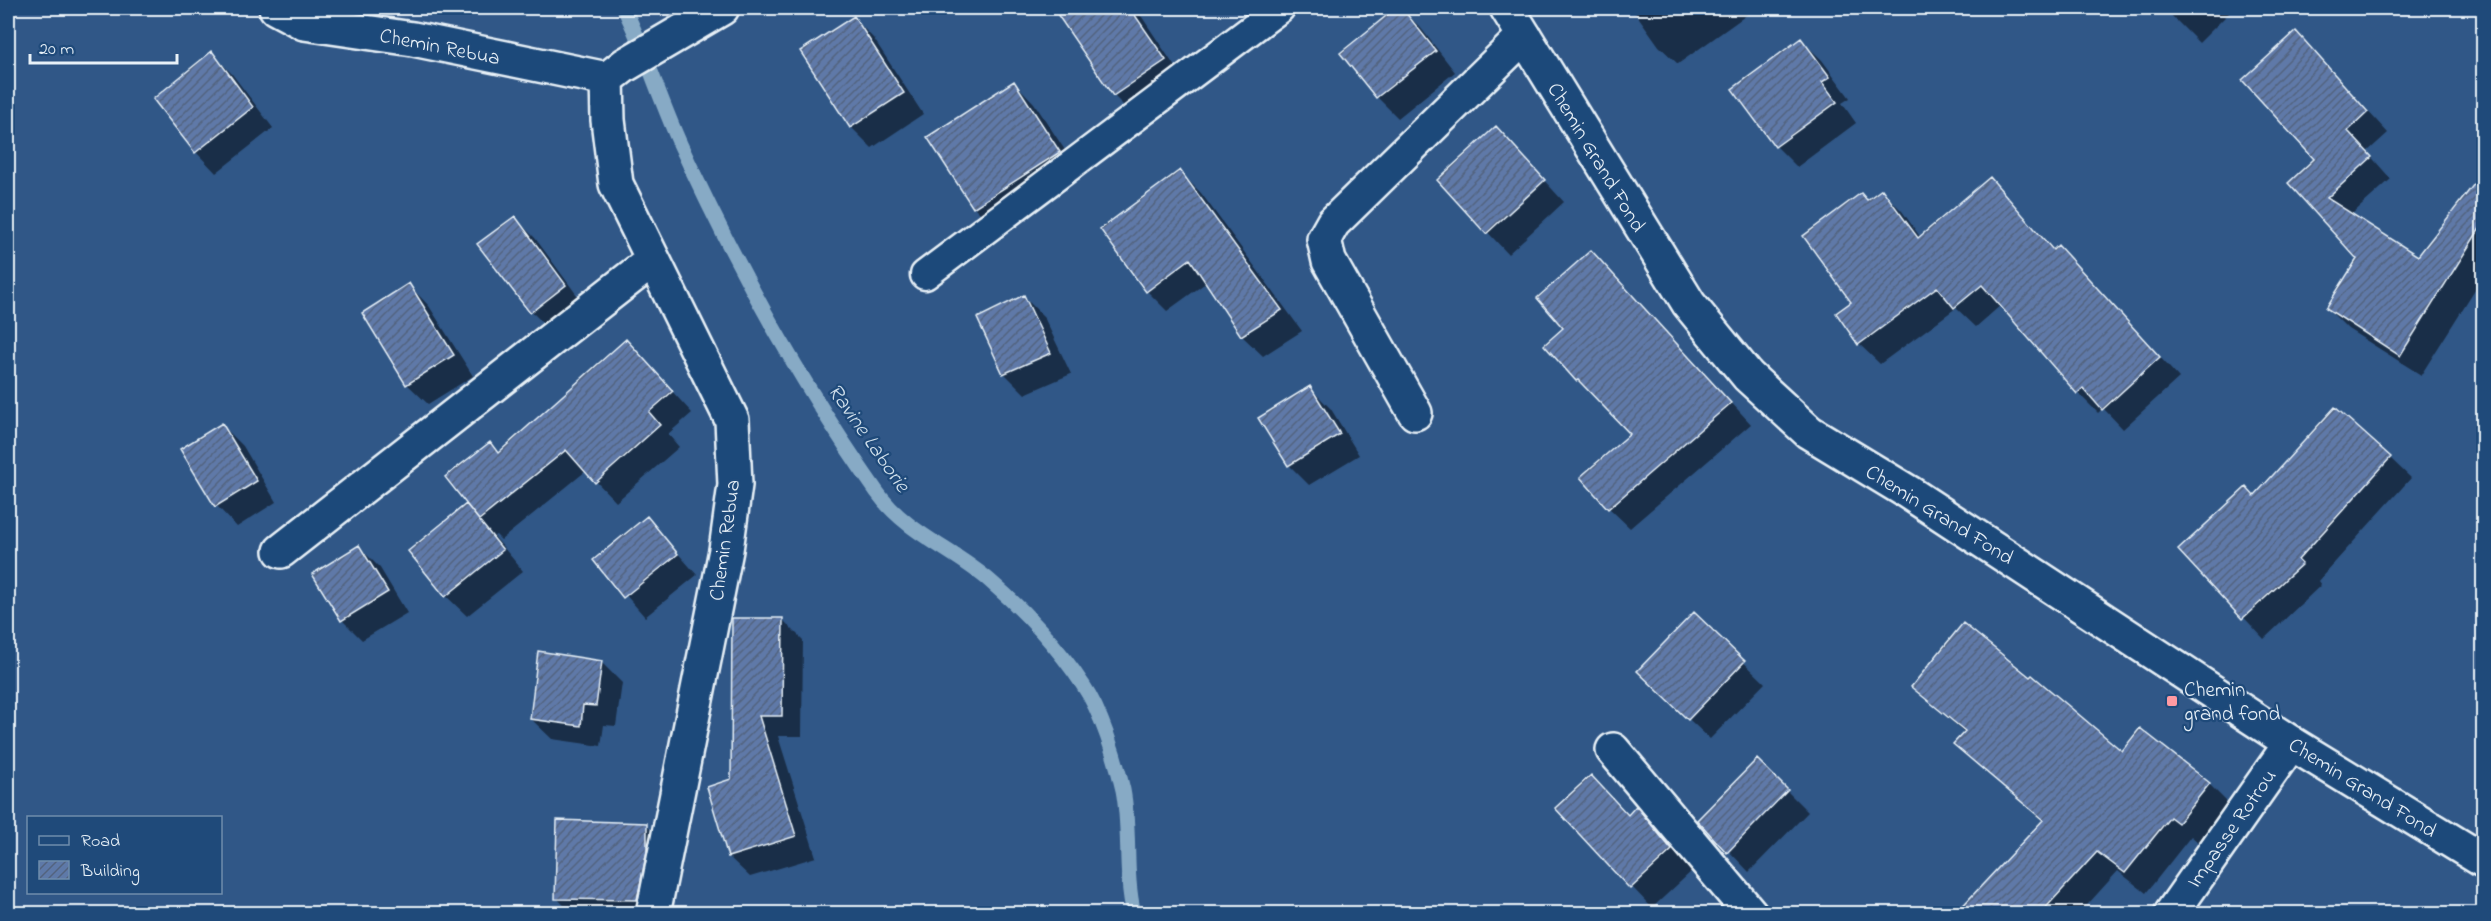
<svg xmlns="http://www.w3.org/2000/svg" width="2491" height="921" font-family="'Indie Flower',sans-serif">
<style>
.shadow{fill:#0007}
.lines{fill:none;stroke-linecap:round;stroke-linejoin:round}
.stream{stroke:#87aac5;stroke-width:15}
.building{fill:url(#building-hatch);stroke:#e8f1f8;stroke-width:1.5}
.lane-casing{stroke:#e8f1f8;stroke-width:33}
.street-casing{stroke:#e8f1f8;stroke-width:38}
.secondary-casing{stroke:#e8f1f8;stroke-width:38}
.lane{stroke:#1f4a7a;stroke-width:28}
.street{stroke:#1f4a7a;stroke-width:33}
.secondary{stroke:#1f4a7a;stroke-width:33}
.poi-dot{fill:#ff9aa2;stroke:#1f4a7a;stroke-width:2}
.labels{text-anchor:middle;stroke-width:4.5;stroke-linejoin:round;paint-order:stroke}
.street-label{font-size:21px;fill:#e8f1f8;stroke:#1f4a7a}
.poi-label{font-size:21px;fill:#e8f1f8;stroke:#1f4a7a;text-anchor:start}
.water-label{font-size:22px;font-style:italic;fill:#d0dfeb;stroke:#1f4a7a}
</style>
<defs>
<pattern id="building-hatch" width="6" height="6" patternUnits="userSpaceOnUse" patternTransform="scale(1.5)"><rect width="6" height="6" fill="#5e79a8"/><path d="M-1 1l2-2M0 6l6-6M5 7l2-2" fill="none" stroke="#53637e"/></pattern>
</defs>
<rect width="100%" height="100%" fill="#305787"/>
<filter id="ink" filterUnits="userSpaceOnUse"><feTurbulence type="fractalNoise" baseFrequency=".0167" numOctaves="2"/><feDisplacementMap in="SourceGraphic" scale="12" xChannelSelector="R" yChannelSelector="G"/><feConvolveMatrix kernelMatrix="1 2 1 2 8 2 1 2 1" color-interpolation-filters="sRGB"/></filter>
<g filter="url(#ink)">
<!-- shadow -->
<path class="shadow" d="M 1105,8 L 1132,8 L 1142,17 L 1185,82 L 1134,116 L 1114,96 L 1070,31 Z
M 1400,8 L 1420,27 L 1455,72 L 1398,118 L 1377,97 L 1342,53 Z
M 1632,8 L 1743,8 L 1748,14 L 1678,64 L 1659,46 Z
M 2164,8 L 2234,8 L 2199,43 Z
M 854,18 L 874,39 L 923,114 L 872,148 L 851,127 Z
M 2296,33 L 2388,133 L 2367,152 L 2391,179 L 2351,215 L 2419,258 L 2484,174 L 2484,275 L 2421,375 L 2348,329 L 2327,308 L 2359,259 L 2290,183 L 2316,159 Z
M 1801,40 L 1822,60 L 1850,98 L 1842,103 L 1856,123 L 1797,167 L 1776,146 L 1734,89 Z
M 212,53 L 232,74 L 273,128 L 216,173 L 196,152 Z
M 1014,82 L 1034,103 L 1080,173 L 995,228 L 974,207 Z
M 1496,128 L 1564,202 L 1508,254 L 1439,180 Z
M 1180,172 L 1201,193 L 1302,331 L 1263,356 L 1242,336 L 1207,282 L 1167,311 L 1147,291 Z
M 1990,179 L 2055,251 L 2058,247 L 2078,267 L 2179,378 L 2123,429 L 2103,408 L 2098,413 L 2078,393 L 2001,305 L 1976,327 L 1956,308 L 1880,364 L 1859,344 L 1853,303 L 1868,201 L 1882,191 L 1902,211 L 1921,238 Z
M 515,218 L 535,238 L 585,306 L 552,332 L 532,312 L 480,244 Z
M 1612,273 L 1751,424 L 1630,528 L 1609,508 L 1632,435 L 1577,380 L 1565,328 Z
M 409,285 L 429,306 L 473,376 L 428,404 L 407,384 Z
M 1024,297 L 1044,317 L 1071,374 L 1025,394 L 1004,373 Z
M 626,341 L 692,413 L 668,434 L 679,447 L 616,502 L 586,471 L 501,540 L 496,535 L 494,536 L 523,571 L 467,616 L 446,596 L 474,511 L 490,444 L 499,454 Z
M 1310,388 L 1331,409 L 1359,455 L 1309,485 L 1289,465 Z
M 222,425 L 243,446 L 276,502 L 237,527 L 217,506 Z
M 2390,458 L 2411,478 L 2318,581 L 2321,585 L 2264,639 L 2181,550 L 2255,498 Z
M 647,518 L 697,575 L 645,617 L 595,560 Z
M 359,547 L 380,568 L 407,613 L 362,640 L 342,620 Z
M 1694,614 L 1765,683 L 1710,739 L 1660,692 Z
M 782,619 L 803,640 L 802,736 L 778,736 L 816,857 L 750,877 L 729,857 L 733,780 Z
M 602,663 L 622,683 L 616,726 L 604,725 L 601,746 L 552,739 L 531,719 Z
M 1913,687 L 2209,784 L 2229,804 L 2199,843 L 2191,836 L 2146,893 L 2118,871 L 2079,914 L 1957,914 L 2044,822 L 1956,744 L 1965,733 Z
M 1757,761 L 1808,812 L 1749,872 L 1699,820 Z
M 1557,808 L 1628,816 L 1636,809 L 1692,871 L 1652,908 Z
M 646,825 L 667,845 L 658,914 L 572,914 L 557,898 Z"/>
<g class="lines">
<!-- stream -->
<path class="stream" d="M 624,8 C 646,53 660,100 681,146 C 736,266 801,384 877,492 C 906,533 953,549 990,581 C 1024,610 1059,648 1083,685 C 1101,711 1116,759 1123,790 C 1131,831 1124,873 1134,914"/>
</g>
<!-- building -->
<path class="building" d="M 1053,8 L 1130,8 L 1166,60 L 1113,96 Z
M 1396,8 L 1402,8 L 1436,51 L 1376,98 L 1340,53 Z
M 854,16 L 904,93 L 850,128 L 800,51 Z
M 2296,31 L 2368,112 L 2348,131 L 2372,157 L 2327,198 L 2418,256 L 2478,179 L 2484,183 L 2484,222 L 2400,356 L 2326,308 L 2357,259 L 2288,183 L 2314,159 L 2242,80 Z
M 1801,38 L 1830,77 L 1822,82 L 1837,102 L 1775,147 L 1732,89 Z
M 212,51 L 253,107 L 195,153 L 153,99 Z
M 1014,81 L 1060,152 L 973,208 L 927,137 Z
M 1496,126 L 1545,180 L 1486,234 L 1437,180 Z
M 1180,170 L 1282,310 L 1241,336 L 1190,259 L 1146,292 L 1100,229 Z
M 1990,177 L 2053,250 L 2058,245 L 2160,357 L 2102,410 L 2083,388 L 2077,394 L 1982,285 L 1954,308 L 1937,287 L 1858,345 L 1836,313 L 1851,302 L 1803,236 L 1861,193 L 1867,200 L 1882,189 L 1918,238 Z
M 515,216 L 566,285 L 530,313 L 477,244 Z
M 1591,250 L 1731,403 L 1608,509 L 1580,477 L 1630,434 L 1578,380 L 1576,381 L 1544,345 L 1563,328 L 1537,298 Z
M 409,283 L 454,355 L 406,385 L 362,313 Z
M 1024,295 L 1051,353 L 1003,374 L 977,318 Z
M 626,339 L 673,391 L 649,412 L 660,425 L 595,483 L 566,450 L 479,520 L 445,477 L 490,442 L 498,453 Z
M 1310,386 L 1340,434 L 1288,466 L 1258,418 Z
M 2335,407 L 2391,457 L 2298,560 L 2302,564 L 2242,619 L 2178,550 L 2246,487 L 2254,496 Z
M 222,423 L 257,481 L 215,507 L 180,449 Z
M 466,504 L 503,550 L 445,597 L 408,551 Z
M 647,516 L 678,554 L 623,598 L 593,560 Z
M 359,545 L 388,592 L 341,621 L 312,574 Z
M 1694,612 L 1745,661 L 1688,720 L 1637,671 Z
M 732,618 L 783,618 L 782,716 L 759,716 L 796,836 L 728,857 L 707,787 L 731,779 Z
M 1963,623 L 2030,677 L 2032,675 L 2122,751 L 2140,728 L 2210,783 L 2178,823 L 2170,817 L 2125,873 L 2097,852 L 2040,914 L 1955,914 L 2043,820 L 1953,744 L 1965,731 L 1911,687 Z
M 538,651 L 602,661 L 596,706 L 583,705 L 581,726 L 530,719 Z
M 1757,759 L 1788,790 L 1727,853 L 1697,820 Z
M 1591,775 L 1628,815 L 1636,806 L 1672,850 L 1630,889 L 1555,808 Z
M 557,820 L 647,823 L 647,851 L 637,900 L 555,899 Z"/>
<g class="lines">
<!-- lane casing -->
<g class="lane-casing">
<path id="lane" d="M 925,275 L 1280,8"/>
</g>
<!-- street casing -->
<g class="street-casing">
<path id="street" d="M 276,8 L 304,23 L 413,39 L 607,79
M 1415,413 L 1329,261 L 1324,239 L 1333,223 L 1524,36
M 281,551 L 653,260
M 1613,750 L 1751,914
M 653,914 L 726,550 L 735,485 L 732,420 L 616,184 L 608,120 L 607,79 L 625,65 L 722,8
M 2171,914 L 2291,743"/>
</g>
<!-- secondary casing -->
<g class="secondary-casing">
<path id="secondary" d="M 1507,8 L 1689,304 L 1748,376 L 1809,432 L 1908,492 L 2291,743 L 2484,861"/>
</g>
<!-- lane -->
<use href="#lane" class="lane"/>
<!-- street -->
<use href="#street" class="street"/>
<!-- secondary -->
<use href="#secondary" class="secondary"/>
</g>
</g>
<!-- markers -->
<rect class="poi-dot" x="2166" y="695" width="12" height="12" rx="3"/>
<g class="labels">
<!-- street labels -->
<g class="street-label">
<text transform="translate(440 46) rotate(11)" y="7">Chemin Rebua</text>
<text transform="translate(1597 157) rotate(59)" y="7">Chemin Grand Fond</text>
<text transform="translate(1940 514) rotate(32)" y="7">Chemin Grand Fond</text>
<text transform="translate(724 540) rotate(-82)" y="7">Chemin Rebua</text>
<text transform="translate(2363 787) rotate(32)" y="7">Chemin Grand Fond</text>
<text transform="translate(2231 828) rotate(-55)" y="7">Impasse Rotrou</text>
</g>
<!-- poi labels -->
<g class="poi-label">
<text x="2184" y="696">Chemin<tspan x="2184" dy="24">grand fond</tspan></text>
</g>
<!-- water labels -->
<g class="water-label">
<text transform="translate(870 437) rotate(55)" y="8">Ravine Laborie</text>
</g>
</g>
<!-- margin -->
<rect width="2491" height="921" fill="none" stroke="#1f4a7a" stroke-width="30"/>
<rect x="15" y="15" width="2461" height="891" fill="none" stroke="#e8f1f8" stroke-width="2" filter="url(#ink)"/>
<!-- legend -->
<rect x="27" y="816" width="195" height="78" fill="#1f4a7a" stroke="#6f8dac" stroke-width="1.5"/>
<rect x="39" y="836" width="30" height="9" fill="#1f4a7a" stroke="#6f8dac" stroke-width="1.5"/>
<text x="81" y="846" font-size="18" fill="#e8f1f8">Road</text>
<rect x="39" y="861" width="30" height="18" fill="url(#building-hatch)" stroke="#6f8dac" stroke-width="1.5"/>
<text x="81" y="876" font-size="18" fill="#e8f1f8">Building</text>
<!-- scale -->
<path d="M30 54v9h147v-9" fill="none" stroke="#e8f1f8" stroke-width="3"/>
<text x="39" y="54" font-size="18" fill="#e8f1f8" stroke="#1f4a7a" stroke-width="4.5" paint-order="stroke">20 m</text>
</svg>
